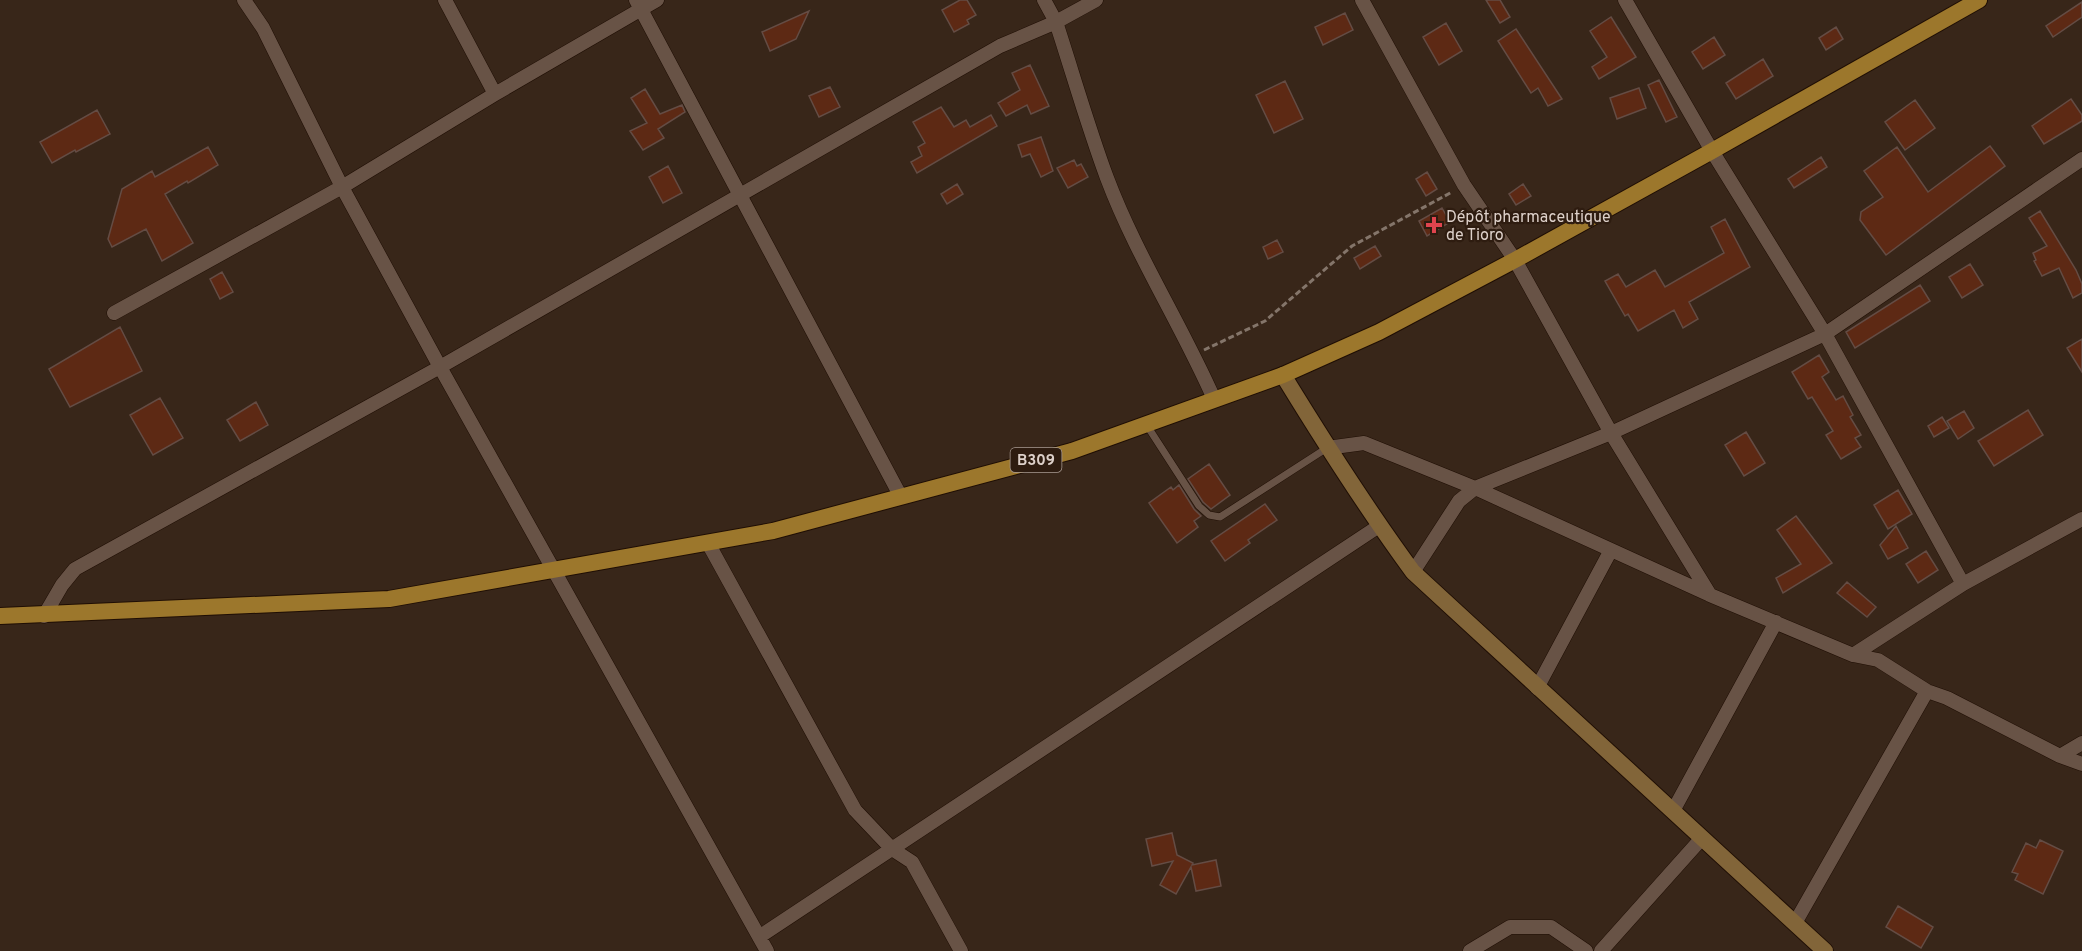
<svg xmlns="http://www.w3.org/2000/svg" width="2082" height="951" font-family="Overpass,sans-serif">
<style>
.building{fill:#5d2914;stroke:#644c44;stroke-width:1.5}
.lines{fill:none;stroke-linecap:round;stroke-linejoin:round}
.service-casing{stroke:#1f0e04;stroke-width:8}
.minor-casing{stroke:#1f0e04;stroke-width:15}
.secondary-casing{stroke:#1f0e04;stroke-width:18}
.primary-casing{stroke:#1f0e04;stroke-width:18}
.path{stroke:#84756a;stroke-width:3;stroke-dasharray:6 3;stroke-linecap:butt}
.service{stroke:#685346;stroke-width:7}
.minor{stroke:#685346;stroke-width:14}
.secondary{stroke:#826539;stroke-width:16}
.primary{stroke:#9c772c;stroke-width:16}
.health-dot{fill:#e0444e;stroke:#2e1c10;stroke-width:2}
.labels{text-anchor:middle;stroke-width:4.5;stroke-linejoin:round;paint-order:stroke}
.shield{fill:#2e1c10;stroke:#a89a92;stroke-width:1.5}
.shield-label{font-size:15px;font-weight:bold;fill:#ddd0c9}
.poi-label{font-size:16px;fill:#ddd0c9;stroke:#2e1c10;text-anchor:start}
</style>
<rect width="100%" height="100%" fill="#382619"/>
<!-- building -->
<path class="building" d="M 960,0 L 967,0 L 976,15 L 967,20 L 969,24 L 954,32 L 942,10 Z
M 1486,0 L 1500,0 L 1510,17 L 1500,23 Z
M 2082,2 L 2082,17 L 2053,37 L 2046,26 Z
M 809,11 L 796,39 L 770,51 L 762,32 Z
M 1345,13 L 1353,30 L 1323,45 L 1315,27 Z
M 1611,17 L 1636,57 L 1599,79 L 1592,67 L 1607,57 L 1590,31 Z
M 1446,23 L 1462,51 L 1439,65 L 1423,37 Z
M 1836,27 L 1843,39 L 1826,50 L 1819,38 Z
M 1516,29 L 1562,99 L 1548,106 L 1538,88 L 1531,93 L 1498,41 Z
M 1714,37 L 1725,55 L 1703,69 L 1692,52 Z
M 1763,59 L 1773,76 L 1736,99 L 1726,83 Z
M 1030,65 L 1049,106 L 1031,114 L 1027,105 L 1006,116 L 998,103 L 1020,90 L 1012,73 Z
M 1659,80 L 1677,117 L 1666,122 L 1648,85 Z
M 1285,81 L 1303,119 L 1274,133 L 1256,95 Z
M 830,87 L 840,107 L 819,117 L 809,96 Z
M 1639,88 L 1646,108 L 1617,119 L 1610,98 Z
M 645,89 L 660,114 L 682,105 L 685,112 L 658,129 L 664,138 L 643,150 L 630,131 L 647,123 L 631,98 Z
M 2071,99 L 2082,115 L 2082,121 L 2044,144 L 2032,126 Z
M 1915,100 L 1935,128 L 1905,150 L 1885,122 Z
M 941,107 L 954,127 L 966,120 L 970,127 L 991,115 L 997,126 L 917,173 L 911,162 L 922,156 L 918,147 L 925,143 L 913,122 Z
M 97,110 L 110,134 L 76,152 L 75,150 L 52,163 L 40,142 Z
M 1041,137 L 1053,171 L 1041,177 L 1030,154 L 1022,157 L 1018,145 Z
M 1990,146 L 2005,166 L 1886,255 L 1860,220 L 1861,212 L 1883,197 L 1864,171 L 1897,147 L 1928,192 Z
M 208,147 L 218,165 L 188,183 L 187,181 L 165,194 L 193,243 L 162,261 L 146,229 L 112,247 L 108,239 L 122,189 L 152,171 L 155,177 Z
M 1821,157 L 1827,167 L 1794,188 L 1788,179 Z
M 1074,160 L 1077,166 L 1081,164 L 1088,177 L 1068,188 L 1057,168 Z
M 668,166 L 682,193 L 663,203 L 649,177 Z
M 1427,172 L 1437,189 L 1426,196 L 1416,179 Z
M 957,184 L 963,194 L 947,204 L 941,194 Z
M 1523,184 L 1531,196 L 1516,205 L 1509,194 Z
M 1442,208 L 1450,222 L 1427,236 L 1419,221 Z
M 2040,211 L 2076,270 L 2082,284 L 2082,293 L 2073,298 L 2059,268 L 2042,276 L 2034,261 L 2036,260 L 2033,253 L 2047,246 L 2029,218 Z
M 1725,219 L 1750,267 L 1689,302 L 1698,319 L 1683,328 L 1674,310 L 1638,331 L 1628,314 L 1625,316 L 1605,281 L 1618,274 L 1626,287 L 1655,270 L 1665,287 L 1724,253 L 1711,227 Z
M 1277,240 L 1283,252 L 1268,259 L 1263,247 Z
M 1375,246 L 1381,256 L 1360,269 L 1354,258 Z
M 1970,264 L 1983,285 L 1962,298 L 1949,277 Z
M 222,272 L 233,292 L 220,299 L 210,279 Z
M 1920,285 L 1930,301 L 1855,348 L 1846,332 Z
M 120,327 L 142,371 L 70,407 L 49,369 Z
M 2082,339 L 2082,372 L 2067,348 Z
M 1819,355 L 1829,372 L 1822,377 L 1836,400 L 1843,396 L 1853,415 L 1850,417 L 1861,435 L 1855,438 L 1861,447 L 1841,459 L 1826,435 L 1833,431 L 1812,397 L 1808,399 L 1792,372 Z
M 160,398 L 183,438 L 153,455 L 130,415 Z
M 256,402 L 268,425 L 240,441 L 227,420 Z
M 2028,410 L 2043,435 L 1994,466 L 1978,441 Z
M 1964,411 L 1974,428 L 1958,439 L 1947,421 Z
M 1942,417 L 1949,428 L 1934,437 L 1928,426 Z
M 1746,432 L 1765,463 L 1744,476 L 1725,445 Z
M 1209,464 L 1230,495 L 1211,509 L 1203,502 L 1188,479 Z
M 1179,485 L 1194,509 L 1201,516 L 1194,521 L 1198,527 L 1177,543 L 1149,503 L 1171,487 L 1173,490 Z
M 1898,490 L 1912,514 L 1888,529 L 1874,505 Z
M 1265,504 L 1277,520 L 1248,540 L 1250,543 L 1225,561 L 1211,541 Z
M 1796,516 L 1832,563 L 1783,593 L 1776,578 L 1801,564 L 1777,530 Z
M 1896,526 L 1908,548 L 1888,559 L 1880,545 Z
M 1926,551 L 1938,570 L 1918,583 L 1906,564 Z
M 1847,582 L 1876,607 L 1867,617 L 1837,593 Z
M 1172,833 L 1177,855 L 1193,863 L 1192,865 L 1216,860 L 1221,886 L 1196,891 L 1191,867 L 1176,894 L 1160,885 L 1173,861 L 1152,866 L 1146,839 Z
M 2040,840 L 2063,851 L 2043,894 L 2015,880 L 2018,874 L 2012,872 L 2026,843 L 2036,848 Z
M 1898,906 L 1933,927 L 1921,948 L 1886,927 Z"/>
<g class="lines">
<!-- service casing -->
<g class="service-casing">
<path id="service" d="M 1146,424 L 1199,506 L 1209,515 L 1220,517 L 1327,448"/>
</g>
<!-- minor casing -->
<g class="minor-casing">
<path id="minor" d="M 244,0 L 263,28 L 342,187 L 440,367 L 767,951
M 445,0 L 495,94
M 636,0 L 901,497
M 1044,0 L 1056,22 C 1073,74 1088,127 1107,178 C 1136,255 1181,324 1214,399
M 1362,0 L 1464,185 L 1515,260 L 1611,433 L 1710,595
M 1625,0 L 1712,151 L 1825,334 L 1963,584
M 114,313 L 342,187 L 495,94 L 657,0
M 1327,448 L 1364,443 L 1475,488 L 1710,595 L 1853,655
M 2082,519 L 1963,584 L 1853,655 L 1878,660 L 1927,691 L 1947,698 L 2060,756 L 2082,764
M 708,543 L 855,810 L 892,849 L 912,862 L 961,951
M 1413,572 L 1459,501 L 1475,488 L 1611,433 L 1825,334 L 2082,159
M 44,616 L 62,585 L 75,569 L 440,367 L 1000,46 L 1056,22 L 1096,0
M 1537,688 L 1611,550
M 2060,756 L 2082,743
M 1673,811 L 1776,622
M 1795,923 L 1927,691
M 759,937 L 1379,526
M 1470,951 L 1510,927 L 1551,927 L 1586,951
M 1601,951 L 1702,838"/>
</g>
<!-- secondary casing -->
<g class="secondary-casing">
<path id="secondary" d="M 1283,375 C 1324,442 1366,508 1413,572 L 1825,951"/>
</g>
<!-- primary casing -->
<g class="primary-casing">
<path id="primary" d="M 0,616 L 389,599 L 773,531 L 1072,451 L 1283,375 L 1379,332 L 1515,260 L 1712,151 L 1979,0"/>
</g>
<!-- path -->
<path class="path" d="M 1204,350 L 1265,321 L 1352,246 L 1452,192"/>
<!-- service -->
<use href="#service" class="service"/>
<!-- minor -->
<use href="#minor" class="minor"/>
<!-- secondary -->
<use href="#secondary" class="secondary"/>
<!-- primary -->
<use href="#primary" class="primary"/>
</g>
<!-- markers -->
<path class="health-dot" d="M1431 216h6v6h6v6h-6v6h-6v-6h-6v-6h6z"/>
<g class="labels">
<!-- shield labels -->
<rect class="shield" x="1010.5" y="448" width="51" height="24" rx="4.5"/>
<g class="shield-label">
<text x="1036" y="465">B309</text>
</g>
<!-- poi labels -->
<g class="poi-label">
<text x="1446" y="222">Dépôt pharmaceutique<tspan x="1446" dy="18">de Tioro</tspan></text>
</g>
</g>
</svg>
